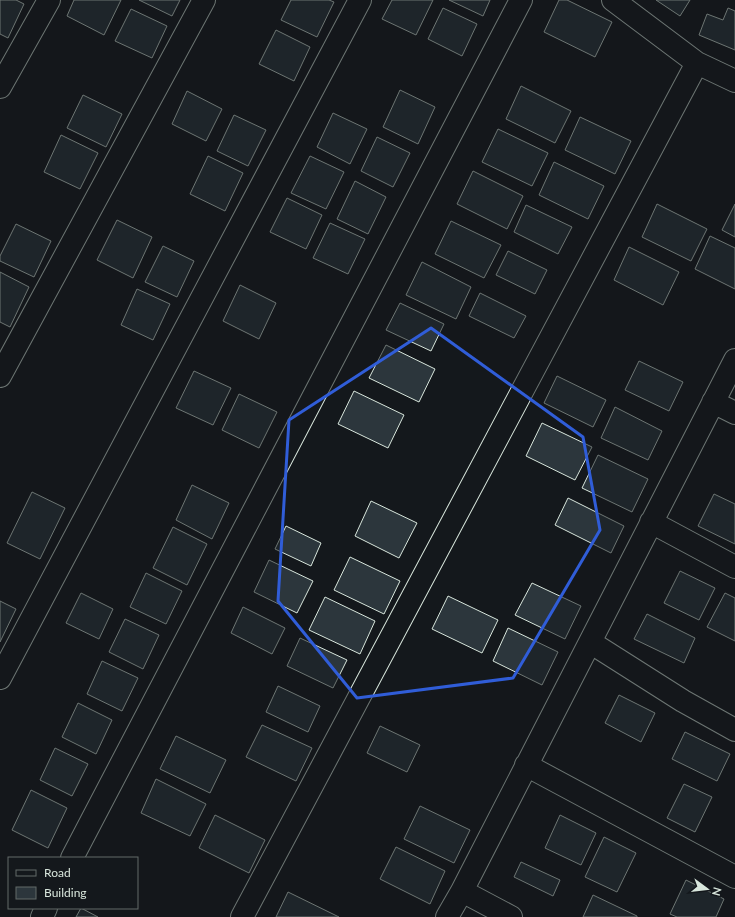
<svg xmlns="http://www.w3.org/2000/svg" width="735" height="917" font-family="Lato,sans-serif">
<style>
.building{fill:#2c363c;stroke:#d8e6dc}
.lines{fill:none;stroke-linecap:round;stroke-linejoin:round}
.street-casing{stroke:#d8e6dc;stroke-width:24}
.street{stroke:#14181c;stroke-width:22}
.marked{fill:none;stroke:#305dd8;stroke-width:3;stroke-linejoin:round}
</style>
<rect width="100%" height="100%" fill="#14181c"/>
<!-- building -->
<path class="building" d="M 0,0 L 16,0 L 24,4 L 8,38 L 0,34 Z
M 74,0 L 121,0 L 104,35 L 67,16 Z
M 139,0 L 180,0 L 172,16 Z
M 291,0 L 329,0 L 334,2 L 317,37 L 281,20 Z
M 392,0 L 433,0 L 416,35 L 382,19 Z
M 449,0 L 490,0 L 483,16 Z
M 559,0 L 567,0 L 612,22 L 595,57 L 544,32 Z
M 656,0 L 690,0 L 680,16 Z
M 443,8 L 477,24 L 462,56 L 428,39 Z
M 728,8 L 735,11 L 735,50 L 699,35 L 707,14 L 723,20 Z
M 131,9 L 167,26 L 152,58 L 115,41 Z
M 276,30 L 310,47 L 294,81 L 259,64 Z
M 521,86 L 571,111 L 555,143 L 506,119 Z
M 400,90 L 435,107 L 418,144 L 383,127 Z
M 187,91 L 222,109 L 206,141 L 172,124 Z
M 83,95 L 122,114 L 106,147 L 67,128 Z
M 333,113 L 367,129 L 350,164 L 317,147 Z
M 234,115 L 266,130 L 248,166 L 217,151 Z
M 580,117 L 631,141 L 615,174 L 565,150 Z
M 498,129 L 548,153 L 532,186 L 482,162 Z
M 61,135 L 98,153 L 80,189 L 44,172 Z
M 377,137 L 410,153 L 393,187 L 361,171 Z
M 208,156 L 243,173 L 225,211 L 190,194 Z
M 310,156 L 344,172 L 326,209 L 291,193 Z
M 554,162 L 604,186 L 588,219 L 539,195 Z
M 473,171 L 523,196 L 507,229 L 457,204 Z
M 355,181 L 386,197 L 368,234 L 337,219 Z
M 287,198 L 322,215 L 306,249 L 270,232 Z
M 657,204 L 707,229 L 691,261 L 642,237 Z
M 735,204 L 735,237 L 722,230 Z
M 526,205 L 572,227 L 558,254 L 514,232 Z
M 117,220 L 152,237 L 133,278 L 97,260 Z
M 451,221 L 501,245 L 484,278 L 435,254 Z
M 330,223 L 365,239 L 348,274 L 313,258 Z
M 16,224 L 51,241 L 34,277 L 0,261 L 0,256 Z
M 710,236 L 735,248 L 735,289 L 695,269 Z
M 163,246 L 194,261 L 177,297 L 145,282 Z
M 629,247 L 679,272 L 663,305 L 614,280 Z
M 508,251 L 547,270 L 535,294 L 496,275 Z
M 422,262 L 471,287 L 456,319 L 406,295 Z
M 0,272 L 29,287 L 10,327 L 0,322 Z
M 240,285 L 276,303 L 259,339 L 223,321 Z
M 137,289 L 170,304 L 153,340 L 121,325 Z
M 480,293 L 526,316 L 514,338 L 469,316 Z
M 400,303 L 444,324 L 431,351 L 386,330 Z
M 386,345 L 435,369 L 419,402 L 369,378 Z
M 639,361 L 683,382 L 669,411 L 625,390 Z
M 194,371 L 231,388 L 213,425 L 176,408 Z
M 557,376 L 606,400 L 593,427 L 544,403 Z
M 354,391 L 404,415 L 388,448 L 338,424 Z
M 239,394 L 277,412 L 259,448 L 222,430 Z
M 615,407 L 662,431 L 648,460 L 601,438 Z
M 542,423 L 592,447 L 575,480 L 526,456 Z
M 598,455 L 648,479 L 632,512 L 582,488 Z
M 192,485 L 229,503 L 212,539 L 176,520 Z
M 32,492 L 65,508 L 40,559 L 7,543 Z
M 714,494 L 735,504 L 735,544 L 698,526 Z
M 568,498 L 624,526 L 611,553 L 555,525 Z
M 371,501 L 417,523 L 399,558 L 355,536 Z
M 286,526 L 321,543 L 311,566 L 275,549 Z
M 173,527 L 207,544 L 187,585 L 153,568 Z
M 350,557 L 400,581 L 384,614 L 334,590 Z
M 269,560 L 313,581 L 297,613 L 254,592 Z
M 680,571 L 715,588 L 699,620 L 664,603 Z
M 146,573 L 182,591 L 166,624 L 130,607 Z
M 532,583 L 581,606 L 565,639 L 515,615 Z
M 81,593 L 113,609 L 99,639 L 66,623 Z
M 725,593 L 735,598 L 735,641 L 707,627 Z
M 448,596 L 498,620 L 482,653 L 432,629 Z
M 325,597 L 375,621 L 360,654 L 309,630 Z
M 0,601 L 16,609 L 0,642 Z
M 243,607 L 285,628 L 272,654 L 231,633 Z
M 647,614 L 695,638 L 684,663 L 634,639 Z
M 125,619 L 159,635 L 143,669 L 109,652 Z
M 508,628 L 558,652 L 542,685 L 493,661 Z
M 300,638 L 347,660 L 333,688 L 287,666 Z
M 102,661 L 138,678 L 122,711 L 87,694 Z
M 278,686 L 320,706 L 308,732 L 266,712 Z
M 619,695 L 655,713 L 641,742 L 605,723 Z
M 78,703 L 112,720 L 96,754 L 62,737 Z
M 262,725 L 312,748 L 296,781 L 246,757 Z
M 380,726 L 420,745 L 407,772 L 367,753 Z
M 685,732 L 730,754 L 717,781 L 672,759 Z
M 176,736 L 226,760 L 210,793 L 160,769 Z
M 55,748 L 88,764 L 72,796 L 40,780 Z
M 156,779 L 206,804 L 190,836 L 141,813 Z
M 684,784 L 712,797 L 695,832 L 667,818 Z
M 31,790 L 67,808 L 48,848 L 12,830 Z
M 420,806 L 470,830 L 454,863 L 404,839 Z
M 215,815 L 265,840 L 249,873 L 199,848 Z
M 560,815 L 596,833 L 581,865 L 545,848 Z
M 604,837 L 636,853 L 617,892 L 585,877 Z
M 396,847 L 445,871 L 430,904 L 380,879 Z
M 521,862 L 560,880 L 553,896 L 514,877 Z
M 686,880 L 724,899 L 716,917 L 677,917 L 670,914 Z
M 288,892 L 339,917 L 276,917 Z
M 593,895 L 637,916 L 637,917 L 583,917 Z
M 81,908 L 98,917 L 76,917 Z"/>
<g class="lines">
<!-- street casing -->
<g class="street-casing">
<path id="street" d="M 613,0 L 697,63 L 735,81
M 0,87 L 49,0
M 0,376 L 204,0
M 713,402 L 735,413
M 651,522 L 735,567
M 590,642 L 683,701 L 735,730
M 0,678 L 360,0
M 526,765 L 735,877
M 72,858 L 521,0
M 462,891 L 511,917
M 42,917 L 46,908
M 242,917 L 697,63
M 447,917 L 462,891 L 735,360"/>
</g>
<!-- street -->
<use href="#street" class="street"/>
</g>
<!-- marked area -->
<path d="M0 0H735V917H0ZM 431,328 L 583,437 L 600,530 L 513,678 L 357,698 L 278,601 L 289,420 Z" fill="#14181c" fill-opacity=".55" fill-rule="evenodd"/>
<path class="marked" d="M 431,328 L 583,437 L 600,530 L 513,678 L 357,698 L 278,601 L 289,420 Z"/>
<!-- legend -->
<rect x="8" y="857" width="130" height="52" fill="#14181c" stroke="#626a69"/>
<rect x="16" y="870" width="20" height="6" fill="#14181c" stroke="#626a69"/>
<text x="44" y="877" font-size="12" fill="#d8e6dc">Road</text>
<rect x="16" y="887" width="20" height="12" fill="#2c363c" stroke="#626a69"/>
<text x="44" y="897" font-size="12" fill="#d8e6dc">Building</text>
<!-- north arrow -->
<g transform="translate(707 889) rotate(105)" stroke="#14181c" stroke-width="3" paint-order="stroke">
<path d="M0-3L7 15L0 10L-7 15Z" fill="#d8e6dc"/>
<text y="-6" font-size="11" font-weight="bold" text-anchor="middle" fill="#d8e6dc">N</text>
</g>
</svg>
